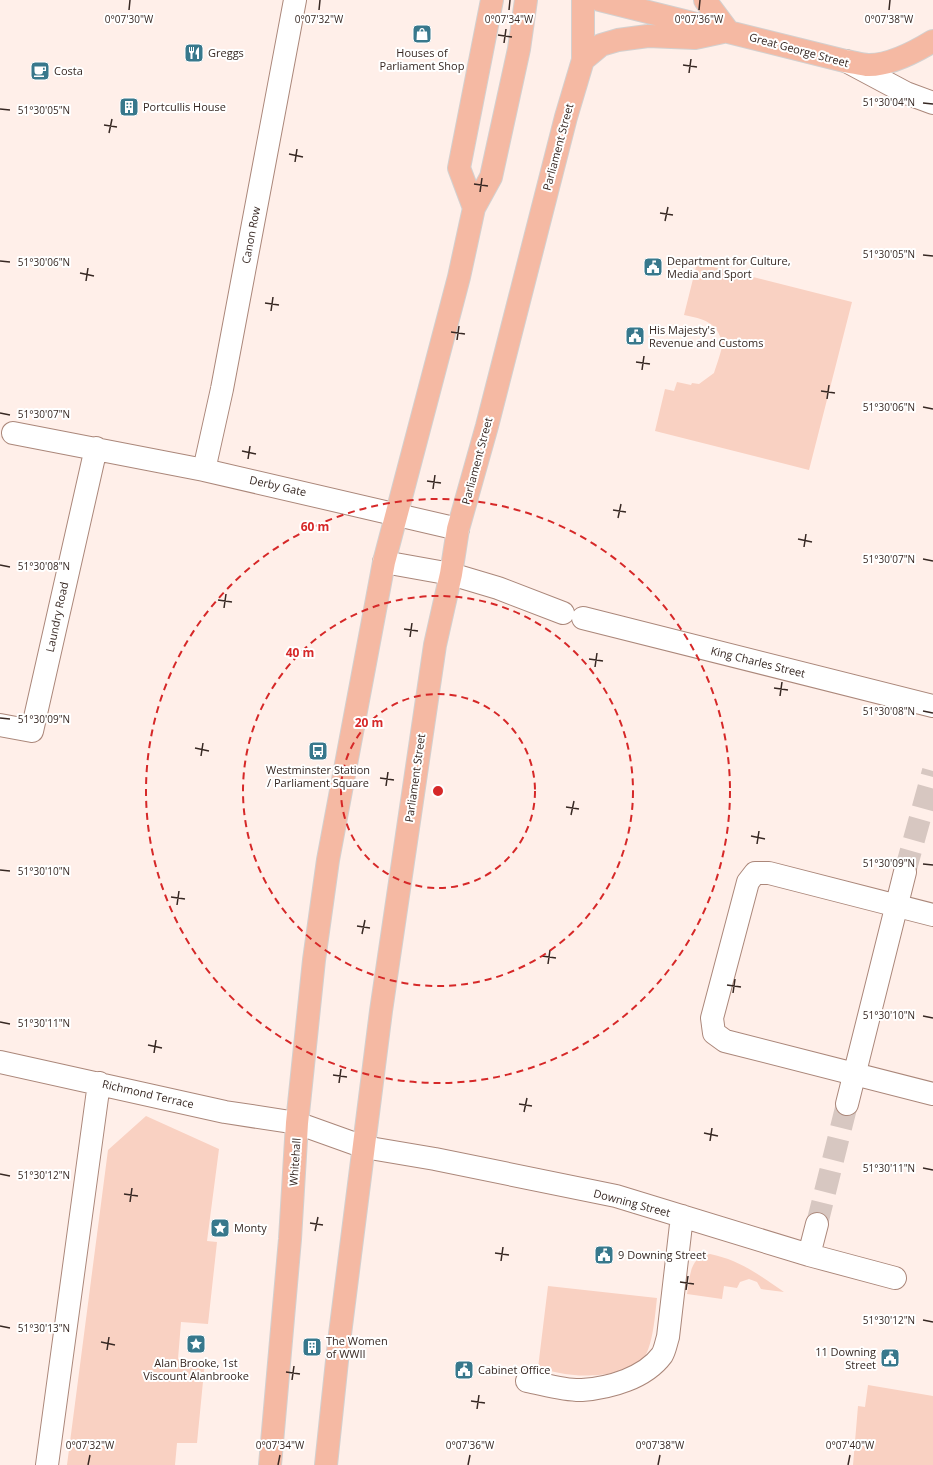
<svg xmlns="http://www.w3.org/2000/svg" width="933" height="1465" font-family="'Open Sans',sans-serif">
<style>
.green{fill:#f9d1c2}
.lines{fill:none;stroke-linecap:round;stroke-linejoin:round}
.minor-tunnel{stroke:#d7c7c1;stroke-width:22;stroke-dasharray:22 11;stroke-linecap:butt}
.minor-casing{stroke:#ab877a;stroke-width:24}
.major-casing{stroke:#d3d0cf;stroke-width:24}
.minor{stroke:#fff;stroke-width:22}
.major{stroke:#f5b9a3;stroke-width:22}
.ticks{fill:none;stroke:#372823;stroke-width:1.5}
.ring{fill:none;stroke:#d62828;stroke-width:2;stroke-dasharray:7 5}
.labels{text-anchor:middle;stroke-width:4;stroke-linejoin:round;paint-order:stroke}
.street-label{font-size:11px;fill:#372823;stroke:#fff}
.poi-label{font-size:11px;fill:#372823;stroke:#fff;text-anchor:start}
.ticks-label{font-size:10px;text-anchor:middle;fill:#372823;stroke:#fff;stroke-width:4;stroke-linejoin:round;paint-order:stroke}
.centre{fill:#d62828;stroke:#fff;stroke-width:2}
.ring-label{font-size:12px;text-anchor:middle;font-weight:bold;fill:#d62828;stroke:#fff;stroke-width:4;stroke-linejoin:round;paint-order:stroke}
</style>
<rect width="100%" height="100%" fill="#ffefe9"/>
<!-- green -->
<path class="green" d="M 697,263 L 852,302 L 809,470 L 655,431 L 665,389 L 674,391 L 677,382 L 691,385 L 692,383 L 699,384 L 714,373 C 716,366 723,348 722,343 C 718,322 703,319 684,315 Z
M 146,1116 L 219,1149 L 207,1241 L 217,1242 L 208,1324 L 181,1322 L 178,1359 L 205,1361 L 197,1443 L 177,1443 L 175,1465 L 67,1465 L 108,1150 Z
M 710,1254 C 740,1260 759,1275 784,1292 L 761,1289 L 757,1282 L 749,1279 L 740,1282 L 737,1288 L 724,1286 L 722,1299 L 687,1294 C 690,1278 689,1256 710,1254 Z
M 548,1286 L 657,1298 C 655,1315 653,1348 642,1361 C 630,1374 591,1377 574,1375 C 562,1374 550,1371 538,1368 Z
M 868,1385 L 933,1396 L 933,1465 L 853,1465 L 858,1406 L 865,1407 Z"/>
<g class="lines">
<!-- minor-tunnel -->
<path class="minor-tunnel" d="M 905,872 L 933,771
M 817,1224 L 847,1104"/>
<!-- minor casing -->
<g class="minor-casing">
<path id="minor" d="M 846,61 L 906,93 L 933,103
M 13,433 L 204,470 L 458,529
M 204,470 L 222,389 L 295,0
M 384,562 L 451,574 L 498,588 L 563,613
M 583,618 L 933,706
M 0,725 L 32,731 L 96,448
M 933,915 L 769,873 L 755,873 L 748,882 L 712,1018 L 714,1033 L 725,1041 L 933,1094
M 0,1062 L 225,1112 L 297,1123 L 364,1147 L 435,1159 L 616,1196 L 809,1255 L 895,1278
M 847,1104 L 905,872
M 809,1255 L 817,1224
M 527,1381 C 543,1384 566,1391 582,1390 C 610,1388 645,1378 662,1355 C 665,1350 666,1343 668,1337 L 682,1216
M 47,1465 L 99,1083"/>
</g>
<!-- major casing -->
<g class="major-casing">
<path id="major" d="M 600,0 L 845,61 C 852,62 860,64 867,65 C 889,66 915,52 933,41
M 705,0 L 728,31
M 583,60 L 601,45 L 618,40 L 648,36 L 695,38 L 723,32
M 474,208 L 459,168 L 492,0
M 270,1465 L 290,1239 L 297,1123 L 314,960 L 328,860 L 384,562 L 459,277 L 474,208 L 491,177 L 519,49 L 526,0
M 326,1465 L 339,1342 L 381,1011 L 435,645 L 451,574 L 458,529 L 487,426 L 566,117 L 583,60 L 583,0"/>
</g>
<!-- minor -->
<use href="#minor" class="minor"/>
<!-- major -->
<use href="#major" class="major"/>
</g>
<!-- ticks -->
<path class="ticks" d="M 129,10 L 130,0M 319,10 L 320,0M 509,10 L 510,0M 699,10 L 700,0M 889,10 L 890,0M 498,35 L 512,37M 504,43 L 506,29M 683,65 L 697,67M 689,73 L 691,59M 923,103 L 933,104M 0,109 L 10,110M 104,125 L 117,127M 109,133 L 112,119M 289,154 L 303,157M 295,162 L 297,149M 474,184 L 488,186M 480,192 L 482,178M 660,213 L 673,215M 665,221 L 668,207M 923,255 L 933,256M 0,261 L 10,262M 80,273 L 94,276M 86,281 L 88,268M 265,303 L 279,305M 271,311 L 273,297M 451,332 L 465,334M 457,340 L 459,326M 636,362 L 650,364M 642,370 L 644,356M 821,391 L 835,393M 827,399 L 829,385M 923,407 L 933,409M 0,413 L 10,415M 242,451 L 256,454M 248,459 L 250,446M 427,481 L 441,483M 433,489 L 435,475M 613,510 L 626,512M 618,518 L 621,504M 798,539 L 812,542M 804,547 L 806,534M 923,559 L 933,561M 0,565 L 10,567M 218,600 L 232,602M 224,608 L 226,594M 404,629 L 418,631M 410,637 L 412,623M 589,659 L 603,661M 595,667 L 597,653M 774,688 L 788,690M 780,696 L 782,682M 923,711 L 933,713M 0,718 L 10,719M 195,748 L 209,751M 201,756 L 203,743M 380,778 L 394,780M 386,786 L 388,772M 566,807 L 579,809M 571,815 L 574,801M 751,836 L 765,839M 757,844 L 759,831M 923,864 L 933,865M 0,870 L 10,871M 171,897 L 185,899M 177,905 L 179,891M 357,926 L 370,928M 362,934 L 365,920M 542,956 L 556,958M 548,964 L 550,950M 727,985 L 741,987M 733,993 L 735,979M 923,1016 L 933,1018M 0,1022 L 10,1024M 148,1045 L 162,1048M 154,1053 L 156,1040M 333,1075 L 347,1077M 339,1083 L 341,1069M 519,1104 L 532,1106M 524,1112 L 527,1098M 704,1133 L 718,1136M 710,1141 L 712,1128M 923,1168 L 933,1170M 0,1174 L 10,1176M 124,1194 L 138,1196M 130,1202 L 132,1188M 310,1223 L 323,1225M 315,1231 L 318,1217M 495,1253 L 509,1255M 501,1261 L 503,1247M 680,1282 L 694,1284M 686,1290 L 688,1276M 923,1320 L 933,1322M 0,1326 L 10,1328M 101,1342 L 115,1345M 107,1350 L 109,1337M 286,1372 L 300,1374M 292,1380 L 294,1366M 471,1401 L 485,1403M 477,1409 L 479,1395M 88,1465 L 90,1455M 278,1465 L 280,1455M 468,1465 L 470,1455M 658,1465 L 660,1455M 848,1465 L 850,1455"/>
<!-- distance rings -->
<g class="ring">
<circle cx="438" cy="791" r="97"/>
<circle cx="438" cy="791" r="195"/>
<circle cx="438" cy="791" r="292"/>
</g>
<!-- icons -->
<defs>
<g id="shop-square" transform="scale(1)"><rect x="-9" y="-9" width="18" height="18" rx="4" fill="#38788c" stroke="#fff"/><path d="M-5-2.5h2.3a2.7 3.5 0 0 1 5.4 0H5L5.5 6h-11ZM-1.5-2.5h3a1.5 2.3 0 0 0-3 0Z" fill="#fff"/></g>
<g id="restaurant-square" transform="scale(1)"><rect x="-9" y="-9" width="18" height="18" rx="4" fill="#38788c" stroke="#fff"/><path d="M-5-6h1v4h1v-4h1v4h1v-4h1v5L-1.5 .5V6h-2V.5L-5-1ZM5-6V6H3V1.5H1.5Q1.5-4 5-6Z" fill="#fff"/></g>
<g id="cafe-square" transform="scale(1)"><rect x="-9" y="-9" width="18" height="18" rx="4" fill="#38788c" stroke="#fff"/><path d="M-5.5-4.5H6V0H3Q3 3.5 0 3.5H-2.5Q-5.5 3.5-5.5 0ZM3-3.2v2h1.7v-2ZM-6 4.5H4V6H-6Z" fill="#fff"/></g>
<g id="building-square" transform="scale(1)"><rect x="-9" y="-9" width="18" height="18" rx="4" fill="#38788c" stroke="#fff"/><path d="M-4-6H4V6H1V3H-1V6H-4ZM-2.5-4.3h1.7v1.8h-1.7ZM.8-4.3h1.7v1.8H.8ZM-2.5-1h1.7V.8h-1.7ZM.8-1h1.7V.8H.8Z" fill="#fff"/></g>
<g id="civic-square" transform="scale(1)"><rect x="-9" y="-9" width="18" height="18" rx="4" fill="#38788c" stroke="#fff"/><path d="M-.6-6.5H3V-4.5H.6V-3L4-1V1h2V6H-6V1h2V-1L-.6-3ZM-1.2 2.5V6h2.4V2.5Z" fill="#fff"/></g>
<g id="bus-square" transform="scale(1)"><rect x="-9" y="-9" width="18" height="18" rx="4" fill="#38788c" stroke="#fff"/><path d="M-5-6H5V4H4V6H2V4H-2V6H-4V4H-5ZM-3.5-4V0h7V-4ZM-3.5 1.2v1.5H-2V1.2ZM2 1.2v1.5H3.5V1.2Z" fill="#fff"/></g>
<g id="sight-square" transform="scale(1)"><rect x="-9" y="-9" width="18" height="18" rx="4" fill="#38788c" stroke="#fff"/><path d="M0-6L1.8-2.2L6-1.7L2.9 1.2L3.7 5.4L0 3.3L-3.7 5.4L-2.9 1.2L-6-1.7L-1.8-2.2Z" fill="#fff"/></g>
</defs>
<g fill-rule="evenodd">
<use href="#shop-square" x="422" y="34"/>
<use href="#restaurant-square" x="194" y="53"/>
<use href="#cafe-square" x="40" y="71"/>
<use href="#building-square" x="129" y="107"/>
<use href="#civic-square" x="653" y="267"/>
<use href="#civic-square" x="635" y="336"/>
<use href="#bus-square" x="318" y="751"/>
<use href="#sight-square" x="220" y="1228"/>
<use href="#civic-square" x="604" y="1255"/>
<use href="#sight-square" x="196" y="1344"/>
<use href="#building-square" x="312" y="1347"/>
<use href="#civic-square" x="890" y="1358"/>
<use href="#civic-square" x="464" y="1370"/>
</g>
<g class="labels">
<!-- street labels -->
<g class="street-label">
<text transform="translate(799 50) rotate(15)" y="4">Great George Street</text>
<text transform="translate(558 147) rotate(-75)" y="4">Parliament Street</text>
<text transform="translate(251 235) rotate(-79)" y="4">Canon Row</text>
<text transform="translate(477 461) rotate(-75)" y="4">Parliament Street</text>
<text transform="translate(278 486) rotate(13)" y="4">Derby Gate</text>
<text transform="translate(57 617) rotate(-78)" y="4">Laundry Road</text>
<text transform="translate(758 662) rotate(14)" y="4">King Charles Street</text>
<text transform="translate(415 778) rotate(-82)" y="4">Parliament Street</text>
<text transform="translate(148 1094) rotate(13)" y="4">Richmond Terrace</text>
<text transform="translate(295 1162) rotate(-86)" y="4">Whitehall</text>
<text transform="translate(632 1203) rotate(15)" y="4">Downing Street</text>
</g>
<!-- poi labels -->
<g class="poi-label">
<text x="208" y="57">Greggs</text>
<text x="422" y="57" text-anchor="middle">Houses of<tspan x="422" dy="13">Parliament Shop</tspan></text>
<text x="54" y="75">Costa</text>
<text x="143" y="111">Portcullis House</text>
<text x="667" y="265">Department for Culture,<tspan x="667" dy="13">Media and Sport</tspan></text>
<text x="649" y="334">His Majesty's<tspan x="649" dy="13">Revenue and Customs</tspan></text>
<text x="318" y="774" text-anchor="middle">Westminster Station<tspan x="318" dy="13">/ Parliament Square</tspan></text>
<text x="234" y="1232">Monty</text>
<text x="618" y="1259">9 Downing Street</text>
<text x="326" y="1345">The Women<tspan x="326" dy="13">of WWII</tspan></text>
<text x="876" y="1356" text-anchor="end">11 Downing<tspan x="876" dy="13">Street</tspan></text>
<text x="196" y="1367" text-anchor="middle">Alan Brooke, 1st<tspan x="196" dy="13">Viscount Alanbrooke</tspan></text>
<text x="478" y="1374">Cabinet Office</text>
</g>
</g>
<g class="ticks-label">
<text x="129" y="23">0°07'30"W</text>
<text x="319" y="23">0°07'32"W</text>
<text x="509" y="23">0°07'34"W</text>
<text x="699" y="23">0°07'36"W</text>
<text x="889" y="23">0°07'38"W</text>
<text x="889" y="106">51°30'04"N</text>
<text x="44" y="114">51°30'05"N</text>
<text x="889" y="258">51°30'05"N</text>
<text x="44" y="266">51°30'06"N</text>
<text x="889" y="411">51°30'06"N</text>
<text x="44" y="418">51°30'07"N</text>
<text x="889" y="563">51°30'07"N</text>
<text x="44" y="570">51°30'08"N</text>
<text x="889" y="715">51°30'08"N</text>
<text x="44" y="723">51°30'09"N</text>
<text x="889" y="867">51°30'09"N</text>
<text x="44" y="875">51°30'10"N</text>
<text x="889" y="1019">51°30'10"N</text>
<text x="44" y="1027">51°30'11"N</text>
<text x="889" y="1172">51°30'11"N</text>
<text x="44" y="1179">51°30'12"N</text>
<text x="889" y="1324">51°30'12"N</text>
<text x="44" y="1332">51°30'13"N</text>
<text x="90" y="1449">0°07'32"W</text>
<text x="280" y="1449">0°07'34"W</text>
<text x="470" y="1449">0°07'36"W</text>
<text x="660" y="1449">0°07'38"W</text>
<text x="850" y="1449">0°07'40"W</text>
</g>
<circle cx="438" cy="791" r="6" class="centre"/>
<g class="ring-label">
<text x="315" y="531">60 m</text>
<text x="300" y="657">40 m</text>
<text x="369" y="727">20 m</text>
</g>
</svg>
